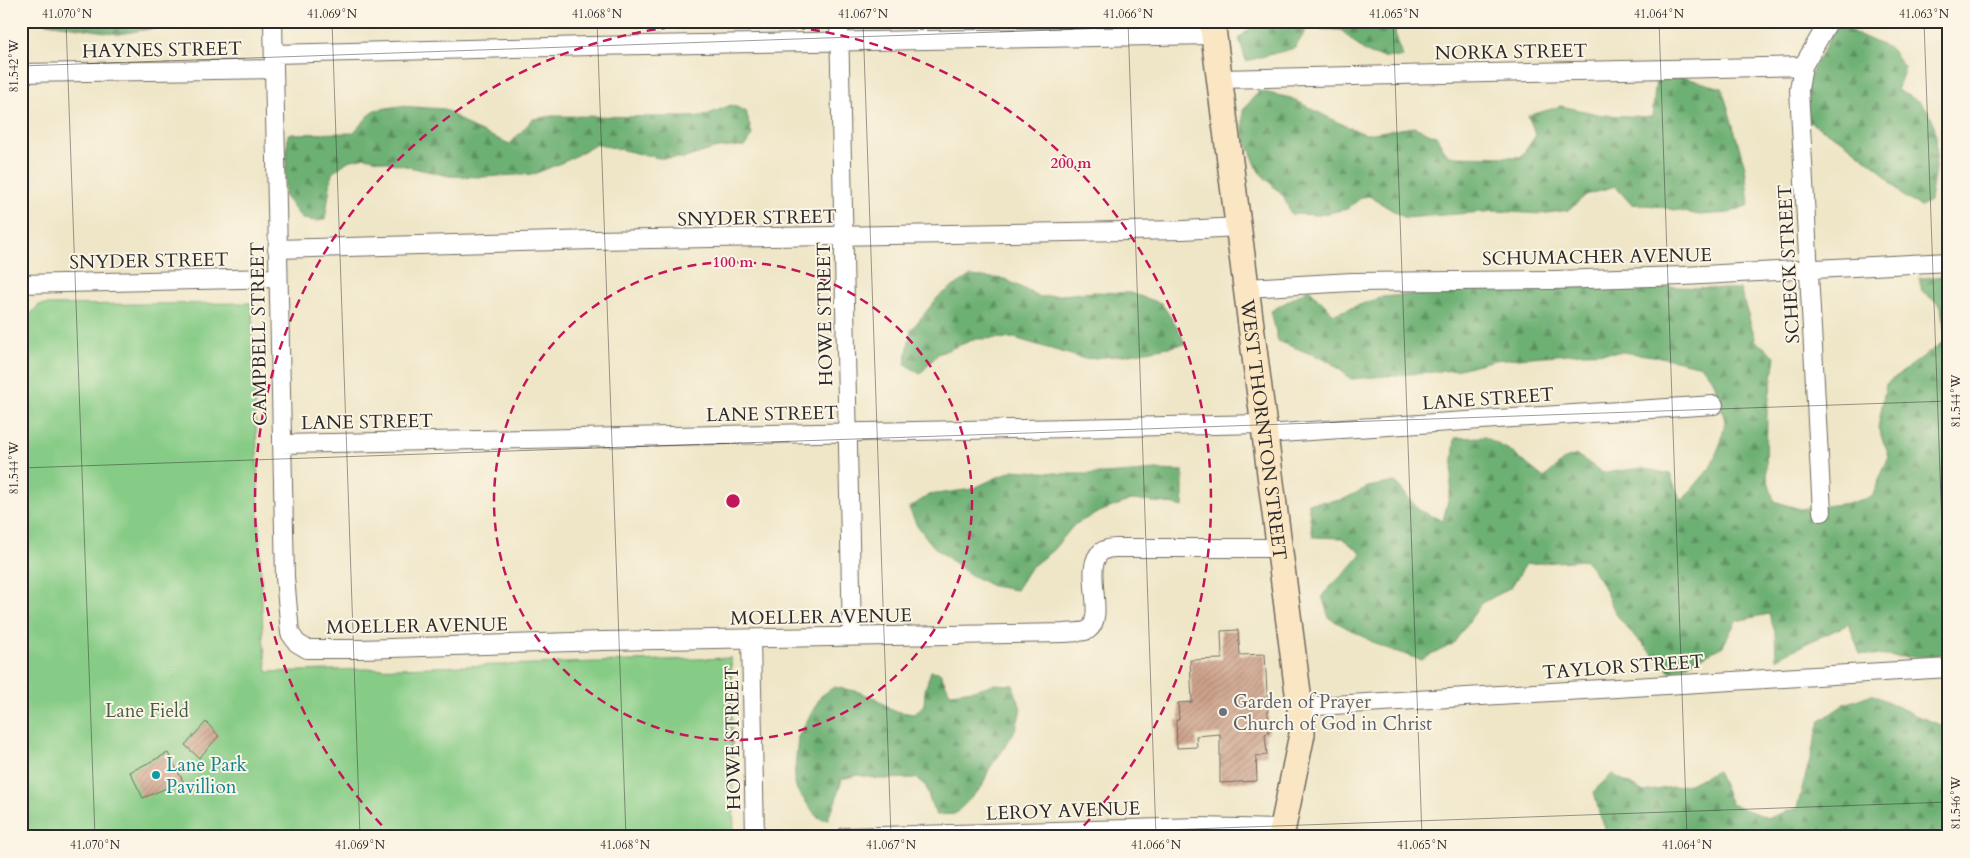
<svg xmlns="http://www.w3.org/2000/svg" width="1970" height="858" font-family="Cardo,serif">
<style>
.forest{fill:url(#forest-firs);stroke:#4c6e4f}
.park{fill:#87cc86;stroke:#597c58}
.building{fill:url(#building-hatch)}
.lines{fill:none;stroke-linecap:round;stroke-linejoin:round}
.minor-casing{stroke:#706c62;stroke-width:20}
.secondary-casing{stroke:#706c62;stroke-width:28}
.minor{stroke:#fff;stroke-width:18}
.secondary{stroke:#fbe6c4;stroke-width:25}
.ticks{fill:none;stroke:#2b2b2b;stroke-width:1;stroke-opacity:0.45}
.ring{fill:none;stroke:#c2185b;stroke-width:2.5;stroke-dasharray:9 6}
.worship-dot{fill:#6b7280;stroke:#fcf5e5;stroke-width:2}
.culture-dot{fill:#0f9aa8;stroke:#fcf5e5;stroke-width:2}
.labels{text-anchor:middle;stroke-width:4;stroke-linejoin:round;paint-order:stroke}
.street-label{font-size:19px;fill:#2b2b2b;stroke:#fcf5e5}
.worship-label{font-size:19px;fill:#5b616d;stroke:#fcf5e5;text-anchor:start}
.park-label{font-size:19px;fill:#475b46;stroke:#fcf5e5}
.culture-label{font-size:19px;fill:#0d838f;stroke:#fcf5e5;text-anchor:start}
.centre{fill:#c2185b;stroke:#fcf5e5;stroke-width:2.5}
.ring-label{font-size:15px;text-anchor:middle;font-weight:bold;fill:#c2185b;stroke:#fcf5e5;stroke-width:4;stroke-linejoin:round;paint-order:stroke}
.neatline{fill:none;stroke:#2b2b2b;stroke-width:2}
.ticks-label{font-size:12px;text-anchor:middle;fill:#2b2b2b}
</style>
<defs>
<pattern id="forest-firs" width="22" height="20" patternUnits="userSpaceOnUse" patternTransform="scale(1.25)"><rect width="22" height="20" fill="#6db073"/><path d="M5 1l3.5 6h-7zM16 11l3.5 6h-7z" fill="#5a8f5f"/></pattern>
<pattern id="building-hatch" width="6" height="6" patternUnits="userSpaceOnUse" patternTransform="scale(1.25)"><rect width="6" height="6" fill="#cea28b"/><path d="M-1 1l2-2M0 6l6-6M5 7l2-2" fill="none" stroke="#a78472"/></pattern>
</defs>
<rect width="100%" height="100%" fill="#fcf5e5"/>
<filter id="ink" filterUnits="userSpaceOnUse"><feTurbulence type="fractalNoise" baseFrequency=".02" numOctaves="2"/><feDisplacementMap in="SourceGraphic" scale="10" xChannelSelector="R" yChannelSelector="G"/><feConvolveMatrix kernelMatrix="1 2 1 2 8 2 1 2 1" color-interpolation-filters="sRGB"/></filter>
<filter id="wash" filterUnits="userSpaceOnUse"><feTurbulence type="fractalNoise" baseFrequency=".0096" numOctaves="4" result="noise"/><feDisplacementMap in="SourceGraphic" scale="20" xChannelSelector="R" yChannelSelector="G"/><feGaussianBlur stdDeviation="1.12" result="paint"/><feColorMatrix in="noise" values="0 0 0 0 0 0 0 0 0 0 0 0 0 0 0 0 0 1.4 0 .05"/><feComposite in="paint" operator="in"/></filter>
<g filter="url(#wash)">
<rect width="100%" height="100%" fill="#efe6c8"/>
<!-- forest -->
<path class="forest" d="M 34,21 L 218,21 L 219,23 L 150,29 L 118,34 Z
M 1259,21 L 1398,21 L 1395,33 L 1403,57 C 1368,59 1366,53 1341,30 L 1307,29 L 1295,48 L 1246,61 L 1239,38 Z
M 1837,25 L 1891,49 L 1905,68 L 1897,90 C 1905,95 1918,99 1924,106 C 1945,129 1934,173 1930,201 L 1921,206 L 1905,198 L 1879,169 L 1843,141 L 1809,122 L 1806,82 Z
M 1678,76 L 1722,88 L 1745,167 L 1749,205 L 1729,213 L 1699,215 L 1656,206 L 1631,204 L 1615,186 L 1586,195 L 1569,210 L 1540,214 L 1496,211 L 1405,218 L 1369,196 L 1362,197 L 1347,209 L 1318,215 L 1291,214 L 1284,197 L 1259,172 L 1243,134 L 1243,110 L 1259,91 L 1291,98 L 1335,121 L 1365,134 L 1414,127 L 1436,136 L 1448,156 L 1521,157 L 1536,135 L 1528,116 L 1561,106 L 1602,115 L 1652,117 L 1656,80 Z
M 731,105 L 746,111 L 752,135 L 745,146 L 717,148 L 685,158 L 659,158 L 596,144 L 568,160 L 534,174 L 482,177 L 449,176 L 365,157 L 348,161 L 332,173 L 325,220 L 316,221 L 302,219 L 284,195 L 288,134 L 353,133 L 374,110 L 399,106 L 445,109 L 472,128 L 510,144 L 533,119 L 552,116 L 701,117 Z
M 970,276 L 1005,279 L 1039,297 L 1093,292 L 1130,293 L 1161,303 L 1178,328 L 1185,344 L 1124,355 L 1085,359 L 1014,338 L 975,339 L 938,354 L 920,374 L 905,364 L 911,330 L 939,296 Z
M 1949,276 L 1949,653 C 1920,660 1888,656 1860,654 L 1849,624 L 1807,643 L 1776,659 L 1775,632 L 1769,614 L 1736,621 L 1723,646 L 1671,673 L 1634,636 L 1616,614 L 1601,582 L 1586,560 L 1526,564 L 1511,587 L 1481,604 L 1453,644 L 1421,660 L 1380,646 L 1329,618 L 1322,596 C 1335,579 1350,572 1361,553 L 1342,538 L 1313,537 L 1308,503 L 1342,500 L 1368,487 L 1395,482 L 1419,510 L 1443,521 L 1450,492 L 1455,438 L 1485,437 L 1509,450 L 1544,478 L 1565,459 L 1577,455 L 1603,473 L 1642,468 L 1670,474 L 1681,502 L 1710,468 L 1721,442 L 1725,421 L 1714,382 L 1702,366 L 1661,357 L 1622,352 L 1582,353 L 1494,360 L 1456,370 L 1351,379 L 1329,361 L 1278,341 L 1271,311 L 1309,289 L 1334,314 L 1382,297 L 1499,287 L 1617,285 L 1740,289 L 1756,341 L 1775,356 L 1767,413 L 1766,473 L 1774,501 L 1800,509 L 1849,503 L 1872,497 L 1889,456 L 1878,428 L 1886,384 L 1946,340 L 1941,306 L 1922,291 L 1919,278 Z
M 1013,470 L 1070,474 L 1105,474 L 1156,470 L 1183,471 L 1183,507 L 1166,503 L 1131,500 L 1097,513 L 1074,525 L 1053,550 L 1030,568 L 1016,590 L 992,586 L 969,574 L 934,547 L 917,526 L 909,508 L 929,495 L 972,489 Z
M 931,671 L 940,672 L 950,693 L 974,690 L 994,684 L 1013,685 L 1021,709 L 1016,729 L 1001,753 L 989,769 L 982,787 L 955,814 L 936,815 L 930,801 L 926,786 L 916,778 L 879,779 L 858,775 L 842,779 L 835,803 L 827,820 L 817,817 L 797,790 L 794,780 L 798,737 L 821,696 L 834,687 L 856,691 L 875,698 L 894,711 L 914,714 L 924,705 L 925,690 Z
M 1872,694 L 1915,715 L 1949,728 L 1949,835 L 1928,837 L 1609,837 L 1599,813 L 1594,791 L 1612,774 L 1644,792 L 1689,784 L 1717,771 L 1731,804 L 1768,818 L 1797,808 L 1820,721 L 1845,704 Z"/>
<!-- park -->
<path class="park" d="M 252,303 L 263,637 L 267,672 L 731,658 L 734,837 L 21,837 L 21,325 L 39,305 Z"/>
<g id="blocks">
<!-- building -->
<path class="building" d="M 1238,630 L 1240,655 L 1265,654 L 1269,733 L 1265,734 L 1267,755 L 1256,756 L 1257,781 L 1220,783 L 1220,734 L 1196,736 L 1197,747 L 1177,748 L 1176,720 L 1179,720 L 1178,703 L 1192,702 L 1190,660 L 1222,659 L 1221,631 Z
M 206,722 L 219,736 L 199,758 L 185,745 Z
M 168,753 L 183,781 L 143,798 L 130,772 Z"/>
</g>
</g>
<g filter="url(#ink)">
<use href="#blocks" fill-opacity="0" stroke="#706c62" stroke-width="1"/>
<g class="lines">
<!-- minor casing -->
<g class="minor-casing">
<path id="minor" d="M 273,21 L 285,577 L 290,633 L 297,643 L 307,649 L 361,649 L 603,641 L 1064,633 C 1071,632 1082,633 1088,630 C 1107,617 1082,567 1101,552 C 1105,549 1111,548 1116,548 L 1279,548
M 839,21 L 852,636
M 274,54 L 590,46 L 1214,35
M 21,73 L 274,69
M 1219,79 L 1803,66
M 277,249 L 594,240 L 1183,230 L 1238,227
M 21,284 L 278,278
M 1246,288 L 1352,282 L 1554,280 L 1684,276 L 1949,262
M 1264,434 L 1714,405
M 282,444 L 1263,424
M 1822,512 L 1799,90 L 1803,66 L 1829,21
M 751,639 L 755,837
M 1300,707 L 1949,668
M 845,837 L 1200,827 L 1283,829"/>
</g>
<!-- secondary casing -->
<g class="secondary-casing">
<g id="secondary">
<path id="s1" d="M 1212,21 L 1302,724 L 1302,734 L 1281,837"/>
</g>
</g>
<!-- minor -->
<use href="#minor" class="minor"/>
<!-- secondary -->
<use href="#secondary" class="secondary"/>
</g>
</g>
<!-- ticks -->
<path class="ticks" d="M 66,21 L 95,837M 332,21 L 360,837M 597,21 L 626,837M 863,21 L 891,837M 1128,21 L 1156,837M 1393,21 L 1422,837M 1659,21 L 1687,837M 1924,21 L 1949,725M 21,66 L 1313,21M 21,468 L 1949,401M 967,837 L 1949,802"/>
<!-- distance rings -->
<g class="ring">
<circle cx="733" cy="501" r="239"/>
<path d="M392 836A478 478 0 1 1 1074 836"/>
</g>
<!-- markers -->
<circle class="worship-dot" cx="1223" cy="712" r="5"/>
<circle class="culture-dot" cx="156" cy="775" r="5"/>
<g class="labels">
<!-- street labels -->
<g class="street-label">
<text transform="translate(162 49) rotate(-1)" y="7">HAYNES STREET</text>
<text transform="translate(1511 51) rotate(-1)" y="7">NORKA STREET</text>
<text transform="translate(757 217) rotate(-1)" y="7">SNYDER STREET</text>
<text transform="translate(1597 256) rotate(-1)" y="7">SCHUMACHER AVENUE</text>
<text transform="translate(149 260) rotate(-1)" y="7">SNYDER STREET</text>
<text transform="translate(1788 264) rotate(-93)" y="7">SCHECK STREET</text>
<text transform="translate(824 314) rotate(-91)" y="7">HOWE STREET</text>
<text transform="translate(258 334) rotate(-91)" y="7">CAMPBELL STREET</text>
<text transform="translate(1488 398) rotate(-4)" y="7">LANE STREET</text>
<text transform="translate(772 413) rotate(-1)" y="7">LANE STREET</text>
<text transform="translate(367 421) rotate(-1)" y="7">LANE STREET</text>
<text dy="7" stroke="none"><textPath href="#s1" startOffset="412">WEST THORNTON STREET</textPath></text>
<text transform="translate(821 616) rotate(-1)" y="7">MOELLER AVENUE</text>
<text transform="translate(417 625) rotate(-1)" y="7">MOELLER AVENUE</text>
<text transform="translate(1623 666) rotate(-4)" y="7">TAYLOR STREET</text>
<text transform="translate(732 738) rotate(-91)" y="7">HOWE STREET</text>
<text transform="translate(1063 810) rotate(-2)" y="7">LEROY AVENUE</text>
</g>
<!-- worship labels -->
<g class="worship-label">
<text x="1233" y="708">Garden of Prayer<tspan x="1233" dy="22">Church of God in Christ</tspan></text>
</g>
<!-- park labels -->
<g class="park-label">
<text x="147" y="717">Lane Field</text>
</g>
<!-- culture labels -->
<g class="culture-label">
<text x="166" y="771">Lane Park<tspan x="166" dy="22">Pavillion</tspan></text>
</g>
</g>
<circle cx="733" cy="501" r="8" class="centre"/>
<g class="ring-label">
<text x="1071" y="168">200 m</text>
<text x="733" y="267">100 m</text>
</g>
<!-- margin -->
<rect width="1970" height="858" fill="none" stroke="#fcf5e5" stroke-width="55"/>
<rect x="28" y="28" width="1914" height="802" class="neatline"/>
<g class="ticks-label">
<text x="67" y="18">41.070°N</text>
<text x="332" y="18">41.069°N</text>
<text x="597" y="18">41.068°N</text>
<text x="863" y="18">41.067°N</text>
<text x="1128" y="18">41.066°N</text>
<text x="1394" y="18">41.065°N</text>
<text x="1659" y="18">41.064°N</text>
<text x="1924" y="18">41.063°N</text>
<text transform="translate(14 66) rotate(-90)" y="4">81.542°W</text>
<text transform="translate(1956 401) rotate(-90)" y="4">81.544°W</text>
<text transform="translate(14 468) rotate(-90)" y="4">81.544°W</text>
<text transform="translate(1956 803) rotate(-90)" y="4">81.546°W</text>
<text x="95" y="849">41.070°N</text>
<text x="360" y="849">41.069°N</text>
<text x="625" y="849">41.068°N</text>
<text x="891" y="849">41.067°N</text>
<text x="1156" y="849">41.066°N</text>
<text x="1422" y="849">41.065°N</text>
<text x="1687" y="849">41.064°N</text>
</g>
</svg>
